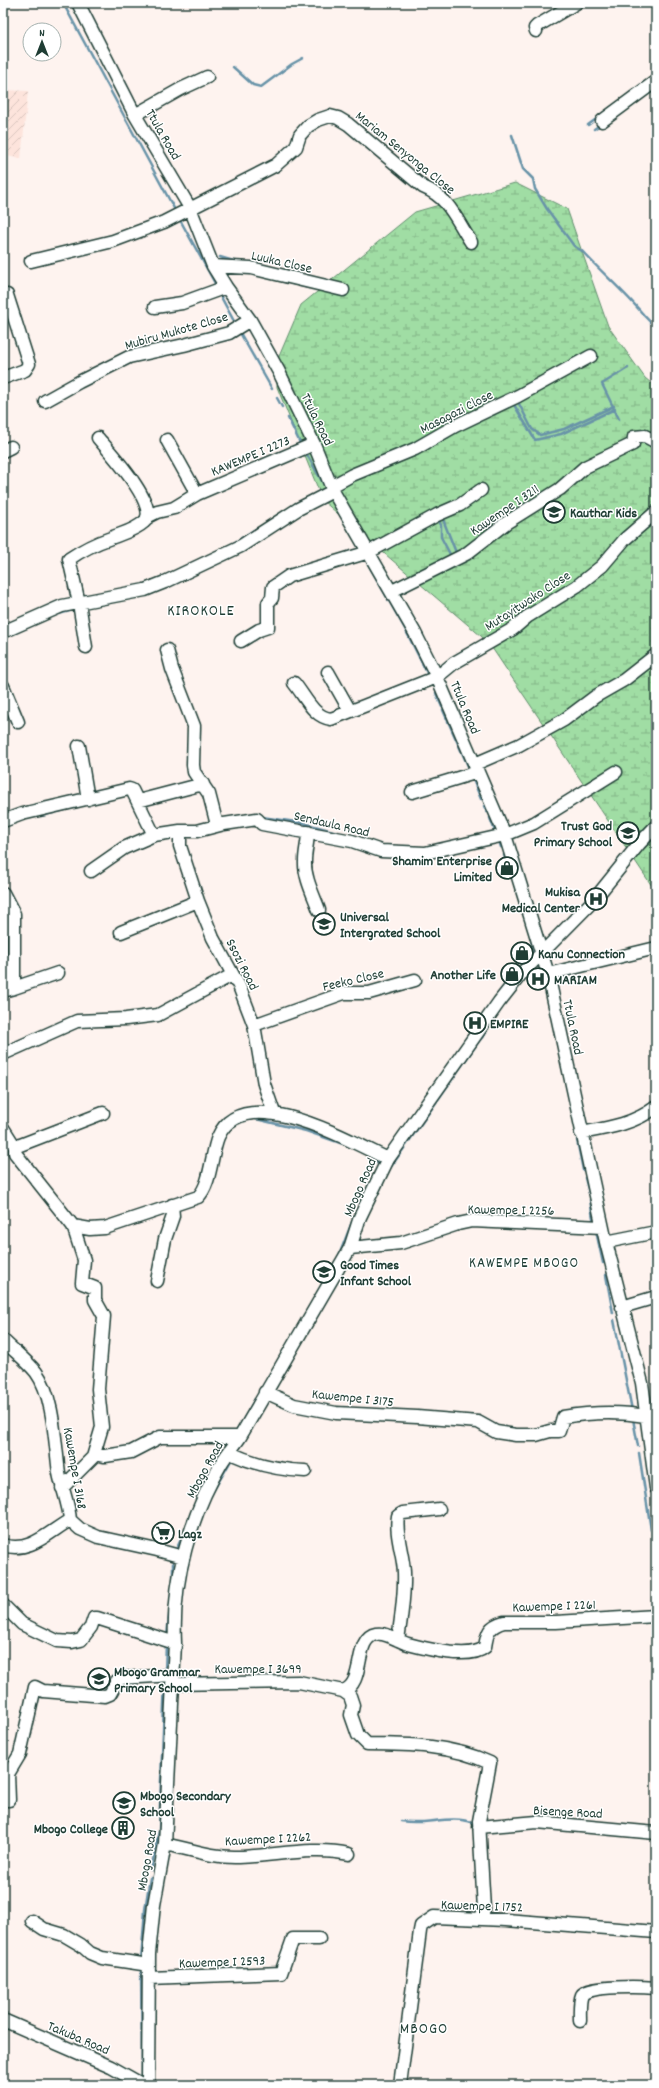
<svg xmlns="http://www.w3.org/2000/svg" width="659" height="2088" font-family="Dekko,sans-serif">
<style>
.industrial{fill:url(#industrial-furrows)}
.wetland{fill:url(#wetland-marsh);stroke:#608d6c}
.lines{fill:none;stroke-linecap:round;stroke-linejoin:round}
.stream{stroke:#6893a8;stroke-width:2.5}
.minor-casing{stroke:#1f3d34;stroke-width:15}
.minor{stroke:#fff;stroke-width:12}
.labels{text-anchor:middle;stroke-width:3;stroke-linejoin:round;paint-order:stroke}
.street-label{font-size:14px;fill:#1f3d34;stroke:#fff}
.poi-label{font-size:14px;font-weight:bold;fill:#1f3d34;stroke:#fff;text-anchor:start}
.neighbourhood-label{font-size:15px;letter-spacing:1px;fill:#1f3d34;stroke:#fff}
.quarter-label{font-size:16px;letter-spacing:1px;fill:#1f3d34;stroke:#fff}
</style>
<defs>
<pattern id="industrial-furrows" width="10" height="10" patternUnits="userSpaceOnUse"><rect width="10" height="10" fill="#fde4dc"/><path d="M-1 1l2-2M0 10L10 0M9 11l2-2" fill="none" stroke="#d8c4bd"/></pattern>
<pattern id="wetland-marsh" width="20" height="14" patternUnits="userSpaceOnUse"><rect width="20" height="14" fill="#a0dda4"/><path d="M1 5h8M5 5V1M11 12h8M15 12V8" fill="none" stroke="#82b486"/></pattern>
</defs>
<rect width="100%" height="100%" fill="#fef3ef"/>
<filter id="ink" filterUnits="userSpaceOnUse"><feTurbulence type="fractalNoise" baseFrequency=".025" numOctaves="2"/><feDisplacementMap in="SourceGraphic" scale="8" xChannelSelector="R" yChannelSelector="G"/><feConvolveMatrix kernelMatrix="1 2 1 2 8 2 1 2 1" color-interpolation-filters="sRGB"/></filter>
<g filter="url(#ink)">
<!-- industrial -->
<path class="industrial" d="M 3,90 L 28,91 L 21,159 L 3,155 Z"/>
<!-- wetland -->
<path class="wetland" d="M 515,183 L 567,209 L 608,326 L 645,378 L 656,387 L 656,892 L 488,642 L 323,501 L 277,387 L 277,361 L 301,305 L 415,212 Z"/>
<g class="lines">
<!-- stream -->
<path class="stream" d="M 63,3 L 176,212
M 233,67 L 253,85 L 261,87 L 292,64 L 303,58
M 588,125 L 599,117
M 594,129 L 600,125
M 512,135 L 523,169 L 533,179 L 535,189 L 547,209 L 574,246 L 582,251 C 602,273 624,291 642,313 C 647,320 652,322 656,330
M 179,218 L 217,287
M 220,257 L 237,262
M 285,282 L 309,288
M 220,295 L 236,325
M 239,331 L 272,389
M 277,398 L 282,407
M 517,400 L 532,429 L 540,435 L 564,429 L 614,406
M 513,403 L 535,440 L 561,434 L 615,409
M 288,418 L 301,445
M 619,419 L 602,384 L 628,368
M 305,451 L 324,485
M 442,517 L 457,555
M 437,518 L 441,525 L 441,537 L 452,558
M 229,546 L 257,528
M 368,564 L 405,629 L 427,673
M 55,615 L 77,609
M 436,693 L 442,707
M 443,710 L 468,766
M 472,777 L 481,799
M 484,806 L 487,812
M 41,816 L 77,807
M 262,817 L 303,823 L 337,832
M 490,818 L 495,831 L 493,832
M 499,841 L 501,847
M 504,855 L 510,872
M 391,857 L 407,858
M 530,935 L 533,950 L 530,957
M 256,1119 L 306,1131 L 349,1146
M 577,1140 L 583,1170
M 371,1157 L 380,1165
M 388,1171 L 479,1041 L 486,1033
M 585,1178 L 589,1193
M 590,1200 L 593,1218
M 361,1201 L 373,1177
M 596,1231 L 603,1263
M 338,1258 L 352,1222
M 606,1275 L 613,1313
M 614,1320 L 632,1410
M 633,1419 L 638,1446
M 236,1432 L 255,1399
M 639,1453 L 651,1530
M 212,1493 L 233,1457
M 175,1552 L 185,1531
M 654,1552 L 656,1564
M 173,1583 L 173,1558
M 167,1637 L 171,1594
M 165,1673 L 166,1644
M 401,1821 C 426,1826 449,1814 475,1823
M 151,1870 L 159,1831 L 165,1680
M 141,1961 L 145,1910 L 150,1878
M 141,1968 L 142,2079"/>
<!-- minor casing -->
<g class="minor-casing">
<path id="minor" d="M 78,3 L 135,115 L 190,208 L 213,266 L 226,287 L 250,320 L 279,372 L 314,444 L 333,491 L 415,633 L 437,677 L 505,835 L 548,974 L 606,1242 L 642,1383 L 656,1488
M 536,31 L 535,28 L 537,26 L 576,3
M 135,115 L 181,89 L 207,77
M 602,121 L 656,81
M 31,261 L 113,241 L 164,222 L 276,165 L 296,147 L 300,135 L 308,126 L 318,120 L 330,116 L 338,118 L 348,124 L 423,187 C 450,198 456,220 471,242
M 213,266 L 251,268 L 343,290
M 155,307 L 182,303 L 226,287
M 3,378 L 25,370 L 29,364 L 7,295
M 45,401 L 79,382 L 129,357 L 184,345 L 229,333 L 250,320
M 167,440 L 197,494
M 3,451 L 11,447
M 332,486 L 352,475 L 415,449 L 455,426 L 518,396 L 591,356
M 147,517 L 157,512 L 174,508 L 197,494 L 314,444
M 392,591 L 466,554 L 506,523 L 560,489 L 585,467 L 633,444 L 634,437 L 645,436 L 656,442
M 3,632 L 62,606 L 145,590 L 165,582 L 241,546 L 298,509 L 333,491
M 241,641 L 259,630 L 268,627 L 268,603 L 272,598 L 273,587 L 289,576 L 369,552 L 437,515 L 460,505 L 481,490
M 86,647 L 79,603 L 69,559 C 82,550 96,543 111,538 C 122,533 134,531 144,522 C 162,508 108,450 98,438
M 167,650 L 172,669 L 194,726 L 193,765 L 194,772 L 209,794 L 217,825
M 328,672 L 350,711
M 294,683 C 305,696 313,717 331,719 L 437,677 L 454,663 L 513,629 L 527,617 L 577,586 L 602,566 L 625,539 L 656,512
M 3,686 L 18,722
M 79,746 L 88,799
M 475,764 L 519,745 L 564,720 L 596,696 L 624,680 L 656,655
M 412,792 L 478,772
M 138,801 L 203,784
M 3,821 L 22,814 L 129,789 L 132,790 L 154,835
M 180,831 L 180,846 L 198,901 L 213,938 L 239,986 L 254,1025 L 264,1084 L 274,1113
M 308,832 C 308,842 305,851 305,861 C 304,877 314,896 319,910
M 91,871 L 124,848 L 154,835 L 180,831 L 197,831 L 224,824 L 257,819 L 262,824 L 352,841 L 381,851 L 425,853 L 505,835 L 534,823 L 616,772
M 3,893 L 14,914 L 14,988 L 3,991
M 121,932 L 198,901
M 548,974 L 656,948
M 14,988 L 58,973
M 254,1025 L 344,993 L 369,993 L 415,980
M 3,1054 L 77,1021 L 126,1019 L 158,1015 L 232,975
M 3,1128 L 15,1147 L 15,1153 L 73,1226 L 90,1229 L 105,1228 L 198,1197 C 211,1185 211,1154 218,1137 C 243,1079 350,1141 388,1159
M 581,1133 C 608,1128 634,1124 656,1107
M 15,1147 L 103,1113
M 606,1242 L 656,1232
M 350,1248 L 401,1243 L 458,1224 L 472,1221 L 602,1227
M 157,1281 L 165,1239 L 173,1216 L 172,1205
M 622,1307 L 656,1297
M 3,1340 C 14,1351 27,1361 36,1372 C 54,1396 55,1444 59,1473 C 62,1489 69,1504 70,1520 L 80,1529 L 98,1537 L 157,1550 L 183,1557
M 265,1392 L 294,1405 L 336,1413 L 417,1417 L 478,1422 L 496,1432 L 516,1435 L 536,1435 L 550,1431 L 559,1431 L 563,1417 C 592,1412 617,1411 646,1416
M 230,1453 C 254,1464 278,1470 305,1471
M 94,1454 L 105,1456 L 131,1452 L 160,1437 L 240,1437
M 62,1488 L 93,1457 L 102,1427 L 98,1389 L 104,1316 L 95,1300 L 95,1288 L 82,1283 L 84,1260 L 73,1226
M 3,1545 C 29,1554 49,1532 70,1520
M 3,1605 L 22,1624 L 57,1641 L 72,1642 L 81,1640 L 91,1627 L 94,1618 L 97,1618 L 175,1643
M 398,1640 C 401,1618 405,1595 404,1572 C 403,1553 395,1535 398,1516 L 403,1513 L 439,1509
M 172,1684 L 299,1682 L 343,1691 L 350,1696 L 353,1705 L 351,1715 L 358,1735 L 367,1744 C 408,1744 452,1745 490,1763 L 479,1821 L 484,1909 L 481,1919
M 343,1691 C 366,1684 353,1638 376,1634 C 387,1632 397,1641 408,1644 C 427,1649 470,1660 485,1647 C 487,1633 489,1626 504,1622 L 556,1622 L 656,1616
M 3,1800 L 9,1800 L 8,1774 L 20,1754 L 35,1687 L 43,1691 L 105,1696 L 110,1694 L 117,1681 L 122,1678 L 174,1675
M 479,1827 L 537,1822 L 656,1833
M 165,1844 C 189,1849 214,1858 238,1857 C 275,1856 313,1846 349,1854
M 32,1921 L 44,1929 L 64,1935 L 81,1945 L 90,1953 L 102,1958 L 149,1965
M 149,1978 L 281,1973 L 293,1939 L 319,1939
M 3,2020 L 111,2067 L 143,2085
M 580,2021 C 580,2014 579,2002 582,1995 C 587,1985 644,1987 656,1988
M 148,2085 L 149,1954 L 154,1905 L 165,1844 L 175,1643 C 172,1580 190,1516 222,1462 C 227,1454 234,1446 240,1437 L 350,1248 L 360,1217 L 388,1159 L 499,1002 L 521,974 L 593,901 L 639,844 L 656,826
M 400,2085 L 420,1931 L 421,1926 L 434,1917 L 506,1920 L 656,1932"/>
</g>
<!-- minor -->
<use href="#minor" class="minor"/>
</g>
</g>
<!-- icons -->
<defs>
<g id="school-ring" transform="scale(1.15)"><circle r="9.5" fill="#fff" stroke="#1f3d34" stroke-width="1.5"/><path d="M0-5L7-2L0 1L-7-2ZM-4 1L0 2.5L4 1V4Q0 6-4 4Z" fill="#1f3d34"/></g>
<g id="shop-ring" transform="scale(1.15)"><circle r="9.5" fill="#fff" stroke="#1f3d34" stroke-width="1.5"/><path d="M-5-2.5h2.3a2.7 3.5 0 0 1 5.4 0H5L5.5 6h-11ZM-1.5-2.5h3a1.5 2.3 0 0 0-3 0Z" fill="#1f3d34"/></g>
<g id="hospital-ring" transform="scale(1.15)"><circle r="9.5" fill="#fff" stroke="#1f3d34" stroke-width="1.5"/><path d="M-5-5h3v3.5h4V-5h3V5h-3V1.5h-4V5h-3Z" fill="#1f3d34"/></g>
<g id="supermarket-ring" transform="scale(1.15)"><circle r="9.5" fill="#fff" stroke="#1f3d34" stroke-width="1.5"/><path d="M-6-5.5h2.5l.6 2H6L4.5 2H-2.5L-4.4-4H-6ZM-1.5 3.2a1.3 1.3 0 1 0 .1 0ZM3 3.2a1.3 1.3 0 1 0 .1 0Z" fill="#1f3d34"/></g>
<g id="building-ring" transform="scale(1.15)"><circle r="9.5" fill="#fff" stroke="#1f3d34" stroke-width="1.5"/><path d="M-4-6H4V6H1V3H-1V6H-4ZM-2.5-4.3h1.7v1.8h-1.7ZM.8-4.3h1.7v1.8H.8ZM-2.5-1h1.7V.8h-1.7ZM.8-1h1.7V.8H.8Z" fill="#1f3d34"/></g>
</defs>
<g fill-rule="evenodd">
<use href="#school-ring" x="554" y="512"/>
<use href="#school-ring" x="628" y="833"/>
<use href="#shop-ring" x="507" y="868"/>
<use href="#hospital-ring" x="596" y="899"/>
<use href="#school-ring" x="324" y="924"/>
<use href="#shop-ring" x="522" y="953"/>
<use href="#shop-ring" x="512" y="974"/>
<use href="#hospital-ring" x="538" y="979"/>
<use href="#hospital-ring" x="475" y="1023"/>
<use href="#school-ring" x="324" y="1272"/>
<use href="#supermarket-ring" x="163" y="1533"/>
<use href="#school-ring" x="99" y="1679"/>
<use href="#school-ring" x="124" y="1803"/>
<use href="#building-ring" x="123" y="1828"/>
</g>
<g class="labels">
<!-- street labels -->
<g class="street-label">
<text transform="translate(164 134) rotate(60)" y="5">Ttula Road</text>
<text transform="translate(406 152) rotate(39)" y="5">Mariam Senyonga Close</text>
<text transform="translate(282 261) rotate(13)" y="5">Luuka Close</text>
<text transform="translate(176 330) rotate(-16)" y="5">Mubiru Mukote Close</text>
<text transform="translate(456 411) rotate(-27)" y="5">Masagazi Close</text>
<text transform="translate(318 419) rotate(64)" y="5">Ttula Road</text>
<text transform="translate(250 455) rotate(-23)" y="5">KAWEMPE I 2273</text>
<text transform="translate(504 509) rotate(-34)" y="5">Kawempe I 3211</text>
<text transform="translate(527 600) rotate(-33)" y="5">Mutayitwako Close</text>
<text transform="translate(466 707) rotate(67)" y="5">Ttula Road</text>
<text transform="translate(332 823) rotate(13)" y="5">Sendaula Road</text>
<text transform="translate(243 964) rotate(63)" y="5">Ssozi Road</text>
<text transform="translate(353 979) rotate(-13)" y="5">Feeko Close</text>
<text transform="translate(574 1027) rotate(78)" y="5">Ttula Road</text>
<text transform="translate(359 1187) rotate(-66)" y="5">Mbogo Road</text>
<text transform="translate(511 1209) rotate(1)" y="5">Kawempe I 2256</text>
<text transform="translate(353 1397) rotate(6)" y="5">Kawempe I 3175</text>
<text transform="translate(76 1468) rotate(80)" y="5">Kawempe I 3168</text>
<text transform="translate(204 1469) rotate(-61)" y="5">Mbogo Road</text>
<text transform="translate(554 1605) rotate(-2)" y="5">Kawempe I 2261</text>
<text x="258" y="1673">Kawempe I 3699</text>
<text transform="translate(568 1811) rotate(3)" y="5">Bisenge Road</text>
<text transform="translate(268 1838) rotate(-3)" y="5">Kawempe I 2262</text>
<text transform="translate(146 1860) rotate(-80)" y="5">Mbogo Road</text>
<text transform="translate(482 1905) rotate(2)" y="5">Kawempe I 1752</text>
<text transform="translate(222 1961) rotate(-2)" y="5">Kawempe I 2593</text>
<text transform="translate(79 2037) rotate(23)" y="5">Takuba Road</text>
</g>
<!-- poi labels -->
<g class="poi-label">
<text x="570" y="517">Kauthar Kids</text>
<text x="612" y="830" text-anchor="end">Trust God<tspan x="612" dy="16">Primary School</tspan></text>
<text x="492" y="865" text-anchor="end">Shamim Enterprise<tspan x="492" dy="16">Limited</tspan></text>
<text x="580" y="896" text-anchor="end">Mukisa<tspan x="580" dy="16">Medical Center</tspan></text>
<text x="340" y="921">Universal<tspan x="340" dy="16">Intergrated School</tspan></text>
<text x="538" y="958">Kanu Connection</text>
<text x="496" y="979" text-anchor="end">Another Life</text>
<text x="554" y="984">MARIAM</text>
<text x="490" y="1028">EMPIRE</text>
<text x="340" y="1269">Good Times<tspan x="340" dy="16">Infant School</tspan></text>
<text x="178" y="1538">Lagz</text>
<text x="114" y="1676">Mbogo Grammar<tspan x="114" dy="16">Primary School</tspan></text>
<text x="140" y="1800">Mbogo Secondary<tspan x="140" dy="16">School</tspan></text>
<text x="108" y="1833" text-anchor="end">Mbogo College</text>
</g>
<!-- neighbourhood labels -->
<g class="neighbourhood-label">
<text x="524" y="1267">KAWEMPE MBOGO</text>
</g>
<!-- quarter labels -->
<g class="quarter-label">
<text x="201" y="615">KIROKOLE</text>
<text x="424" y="2033">MBOGO</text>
</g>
</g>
<!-- margin -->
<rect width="659" height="2088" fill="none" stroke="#fff" stroke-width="16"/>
<rect x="8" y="8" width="643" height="2072" fill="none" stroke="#1f3d34" stroke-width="1.5" filter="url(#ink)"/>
<!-- north arrow -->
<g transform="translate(42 42)"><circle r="19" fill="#ffffff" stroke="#a5b1ae"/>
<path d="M0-3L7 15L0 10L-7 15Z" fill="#1f3d34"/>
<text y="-6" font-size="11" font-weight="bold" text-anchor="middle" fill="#1f3d34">N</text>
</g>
</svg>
